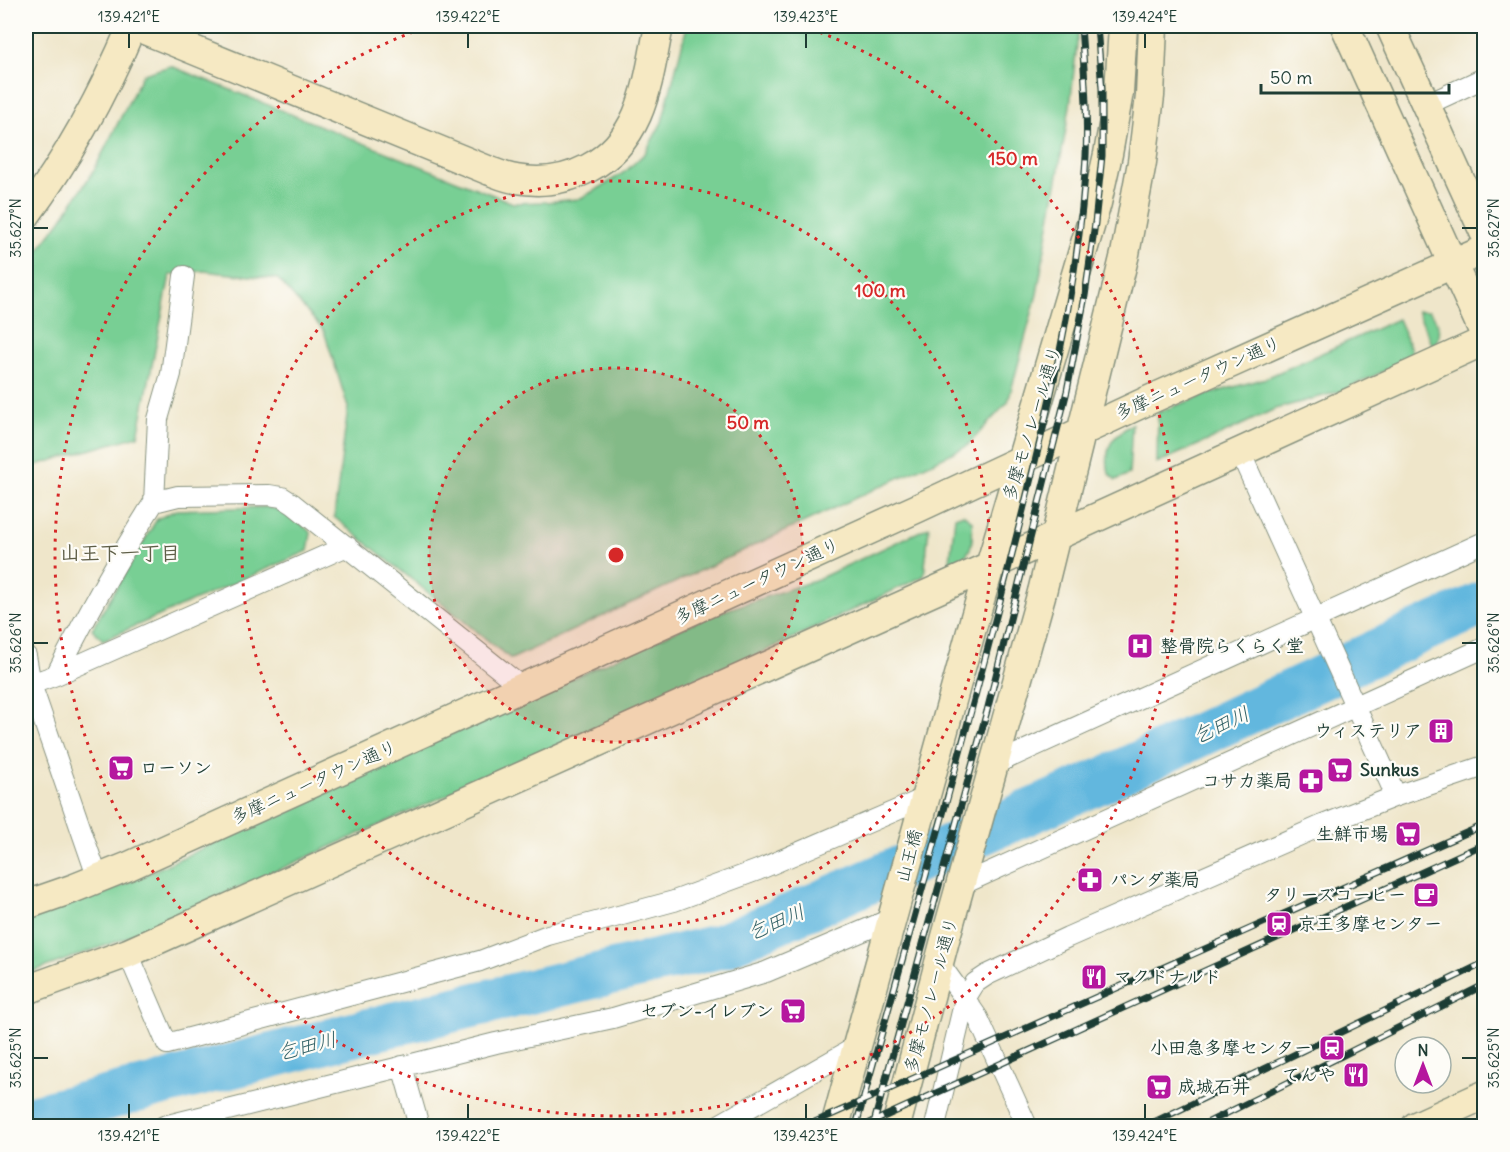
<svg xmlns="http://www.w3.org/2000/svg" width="1510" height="1152" font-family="Delius,'Klee One',sans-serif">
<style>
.green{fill:#78cf94;stroke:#4c8664;stroke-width:1.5}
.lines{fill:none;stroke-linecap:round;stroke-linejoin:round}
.river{stroke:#62b7de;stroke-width:45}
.street-casing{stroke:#87927f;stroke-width:22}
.secondary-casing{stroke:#87927f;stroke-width:31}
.street{stroke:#fff;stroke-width:20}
.secondary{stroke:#f6e9c3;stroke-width:28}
.rail-casing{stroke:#1f3d34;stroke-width:7}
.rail{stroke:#fdfcf7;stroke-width:4.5;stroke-dasharray:14;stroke-linecap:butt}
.ticks{fill:none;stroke:#1f3d34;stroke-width:2}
.ring{fill:none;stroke:#d62828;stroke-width:3;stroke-dasharray:3 6}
.labels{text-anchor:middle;stroke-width:4.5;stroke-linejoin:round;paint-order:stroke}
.street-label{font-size:18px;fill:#1f3d34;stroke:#fdfcf7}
.poi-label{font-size:18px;font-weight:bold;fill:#1f3d34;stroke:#fdfcf7;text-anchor:start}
.neighbourhood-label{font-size:20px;font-weight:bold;fill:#5f5f48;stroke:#fdfcf7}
.water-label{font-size:20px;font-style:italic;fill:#336267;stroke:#fdfcf7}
.centre{fill:#d62828;stroke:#fdfcf7;stroke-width:3}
.ring-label{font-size:18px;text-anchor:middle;font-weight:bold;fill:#d62828;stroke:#fdfcf7;stroke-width:4.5;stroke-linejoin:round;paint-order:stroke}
.neatline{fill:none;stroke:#1f3d34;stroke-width:2}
.ticks-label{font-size:15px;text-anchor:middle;fill:#1f3d34}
</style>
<rect width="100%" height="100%" fill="#fdfcf7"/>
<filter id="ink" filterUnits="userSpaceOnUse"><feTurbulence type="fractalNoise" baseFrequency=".0167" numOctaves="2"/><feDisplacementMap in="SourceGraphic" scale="12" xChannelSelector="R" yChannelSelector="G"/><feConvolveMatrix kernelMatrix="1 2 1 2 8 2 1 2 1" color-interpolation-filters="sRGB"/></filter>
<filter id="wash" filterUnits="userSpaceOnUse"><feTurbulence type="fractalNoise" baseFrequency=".008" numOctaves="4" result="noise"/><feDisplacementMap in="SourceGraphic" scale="24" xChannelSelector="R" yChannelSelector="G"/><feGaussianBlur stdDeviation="1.35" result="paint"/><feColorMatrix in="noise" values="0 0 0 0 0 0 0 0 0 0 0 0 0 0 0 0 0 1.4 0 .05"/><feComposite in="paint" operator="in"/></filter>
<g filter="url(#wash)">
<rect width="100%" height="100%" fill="#efe6ca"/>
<!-- green -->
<path class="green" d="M 687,26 L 1079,26 L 1070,106 L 1037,294 L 1008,402 L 967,446 L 511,659 L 334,517 L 348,407 L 324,331 L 278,279 L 203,271 L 170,275 L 138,436 L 26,468 L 26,267 L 61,220 L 94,170 L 143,74 L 171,66 L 513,203 L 546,202 L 579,199 L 603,186 L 626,171 L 645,153 L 662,122 Z
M 1417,311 L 1429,311 C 1440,323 1442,333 1434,348 Z
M 1398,319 L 1414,357 L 1342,391 L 1275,409 L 1214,438 L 1157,463 L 1158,412 L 1209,394 L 1266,378 Z
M 1132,424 L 1129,474 L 1116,480 L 1109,474 C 1104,448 1110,438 1132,424 Z
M 267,507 L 288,512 L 311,533 L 308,551 L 103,640 L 92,629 L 157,519 L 176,510 Z
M 963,514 L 972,521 C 974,548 971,554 949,570 L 955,517 Z
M 929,527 L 924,576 L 687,688 L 121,940 L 26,974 L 26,919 L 105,893 L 708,616 L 816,580 Z"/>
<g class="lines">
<!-- river -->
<path class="river" d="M 26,1119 L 394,1024 L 721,946 L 1103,780 L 1423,630 L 1484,603"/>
</g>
</g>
<g filter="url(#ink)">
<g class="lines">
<!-- street casing -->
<g class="street-casing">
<path id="street" d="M 1426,105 L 1484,78
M 1240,452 L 1396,796
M 154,502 L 158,419 L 171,374 L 184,276
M 26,656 L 31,684 L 98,879
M 56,675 C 86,616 118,558 154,502 L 178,496 L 269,495 L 282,497 L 293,504 L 523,688
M 26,686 L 56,675 L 347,546
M 995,764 L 1484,542
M 961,885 L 1484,648
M 128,953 L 167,1044 L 480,961 L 548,935 L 674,901 L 758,870 L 925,798
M 402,1066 L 419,1126
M 164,1126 L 496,1043 L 613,1018 L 766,972 L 891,919
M 717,1126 L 856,1047
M 935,1126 L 965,999 L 939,963
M 1027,1126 L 978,1018 L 965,999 L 975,983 L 987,975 L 1068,937 L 1323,825 L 1396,796 L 1484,766"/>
</g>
<!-- secondary casing -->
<g class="secondary-casing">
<path id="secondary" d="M 135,26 L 490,171 C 498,174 507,178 516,179 C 568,188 616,163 637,115 C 649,87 653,55 659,26
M 1345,26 L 1484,333
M 1390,26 L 1484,232
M 26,215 C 69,157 104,92 132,26
M 26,905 L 72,889 L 129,866 L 918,508 L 1147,401 L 1484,250
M 26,990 L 128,953 L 990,566 L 1484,341
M 835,1126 L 975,617 L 1097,203 L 1108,154 L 1119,92 L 1123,26
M 896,1126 L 945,940 L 1042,592 L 1125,254 L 1142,162 L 1150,96 L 1153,26
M 1416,1126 L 1484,1095"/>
</g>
<!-- street -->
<use href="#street" class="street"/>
<!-- secondary -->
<use href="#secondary" class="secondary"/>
<!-- rail casing -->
<g class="rail-casing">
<path id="rail" d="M 870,1123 L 1484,844
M 806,1126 L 1484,825
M 856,1126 C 904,951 955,777 1000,601 C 1037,455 1078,307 1086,156 C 1088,112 1084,69 1081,26
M 873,1126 L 987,711 L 1067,391 L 1085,296 L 1095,223 L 1102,156 L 1102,89 L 1097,26
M 1146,1126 L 1484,963
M 1201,1126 L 1484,985"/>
</g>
<!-- rail -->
<use href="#rail" class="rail"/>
</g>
</g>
<!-- ticks -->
<path class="ticks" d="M 129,33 L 129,48M 468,33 L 468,48M 806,33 L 806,48M 1145,33 L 1145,48M 33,228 L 48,228M 1462,228 L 1477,228M 33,643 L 48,643M 1462,643 L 1477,643M 33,1058 L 48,1058M 1462,1058 L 1477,1058M 129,1104 L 129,1119M 468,1104 L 468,1119M 806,1104 L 806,1119M 1145,1104 L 1145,1119"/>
<!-- distance rings -->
<circle cx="616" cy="555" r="187" fill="#d62828" fill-opacity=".12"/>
<g class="ring">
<circle cx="616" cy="555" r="187"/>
<circle cx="616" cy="555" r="374"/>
<path d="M803 26A561 561 0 1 1 429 26"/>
</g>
<!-- icons -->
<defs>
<g id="hospital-square" transform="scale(1.35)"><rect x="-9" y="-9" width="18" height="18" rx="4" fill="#b5179e" stroke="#fdfcf7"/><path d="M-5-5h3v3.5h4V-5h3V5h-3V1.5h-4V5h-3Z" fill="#fff"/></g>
<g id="building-square" transform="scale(1.35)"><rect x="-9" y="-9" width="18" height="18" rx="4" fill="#b5179e" stroke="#fdfcf7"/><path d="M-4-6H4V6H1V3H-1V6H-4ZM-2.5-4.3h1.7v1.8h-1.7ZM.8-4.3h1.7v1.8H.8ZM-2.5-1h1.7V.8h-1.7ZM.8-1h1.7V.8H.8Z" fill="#fff"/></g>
<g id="supermarket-square" transform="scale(1.35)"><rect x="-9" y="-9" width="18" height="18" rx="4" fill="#b5179e" stroke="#fdfcf7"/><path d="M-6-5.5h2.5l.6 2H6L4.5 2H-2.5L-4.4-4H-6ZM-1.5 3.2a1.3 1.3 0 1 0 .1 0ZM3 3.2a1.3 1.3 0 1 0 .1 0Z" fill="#fff"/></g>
<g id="pharmacy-square" transform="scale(1.35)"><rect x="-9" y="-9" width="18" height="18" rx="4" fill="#b5179e" stroke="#fdfcf7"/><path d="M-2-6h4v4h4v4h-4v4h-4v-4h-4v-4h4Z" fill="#fff"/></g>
<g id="cafe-square" transform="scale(1.35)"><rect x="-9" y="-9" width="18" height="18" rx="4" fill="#b5179e" stroke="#fdfcf7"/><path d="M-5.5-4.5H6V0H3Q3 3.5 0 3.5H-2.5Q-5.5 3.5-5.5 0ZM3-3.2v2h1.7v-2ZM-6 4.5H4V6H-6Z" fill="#fff"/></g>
<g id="station-square" transform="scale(1.35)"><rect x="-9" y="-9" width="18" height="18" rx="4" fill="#b5179e" stroke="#fdfcf7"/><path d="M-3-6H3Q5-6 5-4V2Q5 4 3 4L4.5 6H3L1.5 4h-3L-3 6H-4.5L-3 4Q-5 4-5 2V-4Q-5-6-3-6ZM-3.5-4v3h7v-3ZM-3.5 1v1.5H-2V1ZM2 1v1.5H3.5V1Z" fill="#fff"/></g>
<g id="restaurant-square" transform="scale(1.35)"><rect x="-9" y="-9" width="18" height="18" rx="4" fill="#b5179e" stroke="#fdfcf7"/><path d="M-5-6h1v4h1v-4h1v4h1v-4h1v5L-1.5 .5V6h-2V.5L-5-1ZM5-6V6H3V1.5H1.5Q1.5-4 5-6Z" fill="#fff"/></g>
</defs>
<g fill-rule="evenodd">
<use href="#hospital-square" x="1140" y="646"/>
<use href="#building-square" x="1441" y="731"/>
<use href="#supermarket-square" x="121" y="768"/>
<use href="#supermarket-square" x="1340" y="770"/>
<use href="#pharmacy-square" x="1311" y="781"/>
<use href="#supermarket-square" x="1408" y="834"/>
<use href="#pharmacy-square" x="1090" y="880"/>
<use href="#cafe-square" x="1426" y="895"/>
<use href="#station-square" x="1279" y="924"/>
<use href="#restaurant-square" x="1094" y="977"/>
<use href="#supermarket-square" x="793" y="1011"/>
<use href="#station-square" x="1332" y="1048"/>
<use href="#restaurant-square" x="1356" y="1075"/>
<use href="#supermarket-square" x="1159" y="1087"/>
</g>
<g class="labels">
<!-- street labels -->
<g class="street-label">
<text transform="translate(1198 378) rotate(-24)" y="6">多摩ニュータウン通り</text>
<text transform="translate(1032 423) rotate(-73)" y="6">多摩モノレール通り</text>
<text transform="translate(757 581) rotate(-25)" y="6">多摩ニュータウン通り</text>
<text transform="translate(314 782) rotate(-24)" y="6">多摩ニュータウン通り</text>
<text transform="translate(909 856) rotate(-75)" y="6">山王橋</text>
<text transform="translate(931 995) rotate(-75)" y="6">多摩モノレール通り</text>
</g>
<!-- poi labels -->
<g class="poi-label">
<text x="1160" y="652">整骨院らくらく堂</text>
<text x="1422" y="737" text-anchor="end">ウィステリア</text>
<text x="140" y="774">ローソン</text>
<text x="1360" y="776">Sunkus</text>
<text x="1292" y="787" text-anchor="end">コサカ薬局</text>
<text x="1388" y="840" text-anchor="end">生鮮市場</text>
<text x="1110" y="886">パンダ薬局</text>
<text x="1406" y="901" text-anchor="end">タリーズコーヒー</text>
<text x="1298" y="930">京王多摩センター</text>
<text x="1114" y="983">マクドナルド</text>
<text x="774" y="1017" text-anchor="end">セブン-イレブン</text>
<text x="1312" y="1054" text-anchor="end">小田急多摩センター</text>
<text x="1336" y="1081" text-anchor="end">てんや</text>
<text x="1178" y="1093">成城石井</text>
</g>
<!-- neighbourhood labels -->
<g class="neighbourhood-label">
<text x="120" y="560">山王下一丁目</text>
</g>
<!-- water labels -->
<g class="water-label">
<text transform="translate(1221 725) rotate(-25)" y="7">乞田川</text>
<text transform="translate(776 922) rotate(-23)" y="7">乞田川</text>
<text transform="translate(307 1046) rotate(-14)" y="7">乞田川</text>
</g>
</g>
<circle cx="616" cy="555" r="9" class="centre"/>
<g class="ring-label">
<text x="1013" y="165">150 m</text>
<text x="880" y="297">100 m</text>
<text x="748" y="429">50 m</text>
</g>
<!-- margin -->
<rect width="1510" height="1152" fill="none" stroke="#fdfcf7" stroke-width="66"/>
<!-- north arrow -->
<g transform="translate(1423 1065)"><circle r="28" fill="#fdfcf7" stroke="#a4b0a9" stroke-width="1.5"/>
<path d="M0-4.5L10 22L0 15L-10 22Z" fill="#b5179e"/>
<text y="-9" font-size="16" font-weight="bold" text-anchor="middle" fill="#1f3d34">N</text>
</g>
<!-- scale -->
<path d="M1261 84v9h188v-9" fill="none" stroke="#1f3d34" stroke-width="3"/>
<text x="1270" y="84" font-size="18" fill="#1f3d34" stroke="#fdfcf7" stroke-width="4.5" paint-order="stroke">50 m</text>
<rect x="33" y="33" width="1444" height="1086" class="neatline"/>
<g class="ticks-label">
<text x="129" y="22">139.421°E</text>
<text x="468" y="22">139.422°E</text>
<text x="806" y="22">139.423°E</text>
<text x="1145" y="22">139.424°E</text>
<text transform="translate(16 228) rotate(-90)" y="5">35.627°N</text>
<text transform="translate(1494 228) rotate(-90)" y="5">35.627°N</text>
<text transform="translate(16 643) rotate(-90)" y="5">35.626°N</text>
<text transform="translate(1494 643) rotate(-90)" y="5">35.626°N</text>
<text transform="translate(16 1058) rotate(-90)" y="5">35.625°N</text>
<text transform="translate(1494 1058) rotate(-90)" y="5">35.625°N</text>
<text x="129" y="1141">139.421°E</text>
<text x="468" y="1141">139.422°E</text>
<text x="806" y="1141">139.423°E</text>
<text x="1145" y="1141">139.424°E</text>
</g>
</svg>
